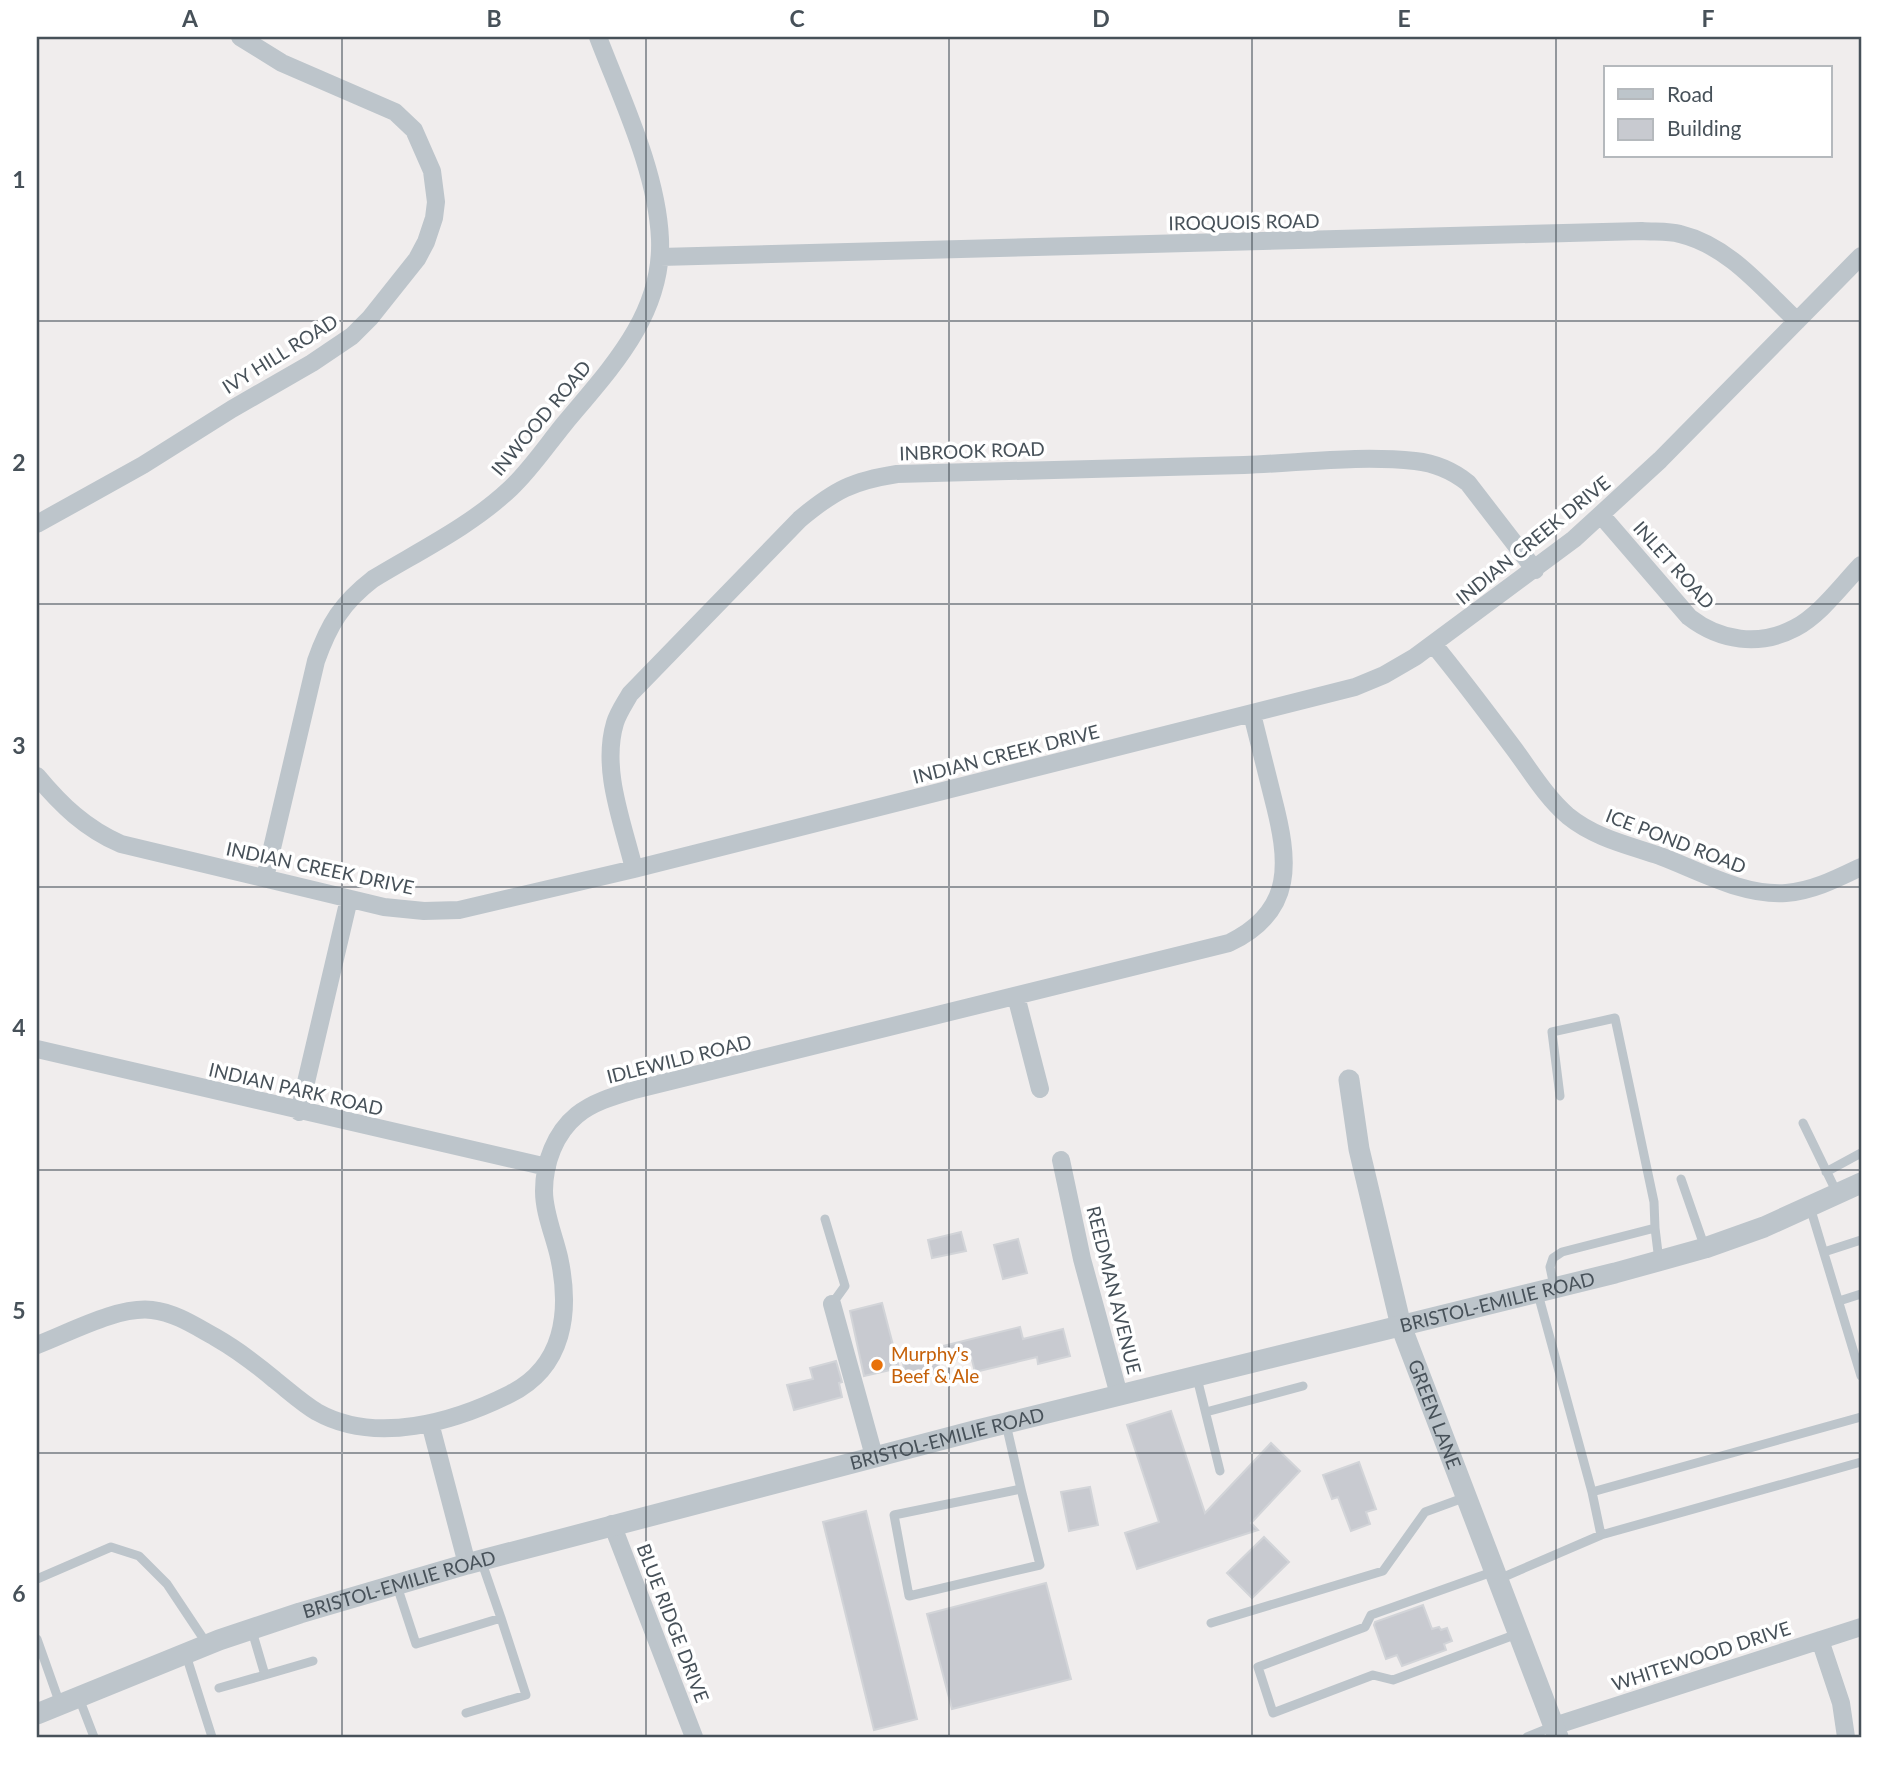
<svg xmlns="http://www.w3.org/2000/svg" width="1898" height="1774" font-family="Lato,sans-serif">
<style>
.building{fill:#c8cad0;stroke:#d2d4d8;stroke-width:2}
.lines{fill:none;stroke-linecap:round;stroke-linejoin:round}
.service{stroke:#bdc5cb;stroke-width:9}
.minor{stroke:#bdc5cb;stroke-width:18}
.tertiary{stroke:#bdc5cb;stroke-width:21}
.grid{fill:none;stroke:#475159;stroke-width:2;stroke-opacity:0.55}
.food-dot{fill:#e8710a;stroke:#fff;stroke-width:2.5}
.labels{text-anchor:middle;stroke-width:7;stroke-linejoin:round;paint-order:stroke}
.street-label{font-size:19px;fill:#475159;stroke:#fff}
.food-label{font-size:19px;fill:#c56008;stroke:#fff;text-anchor:start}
.neatline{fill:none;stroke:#475159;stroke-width:2.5}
.grid-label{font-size:23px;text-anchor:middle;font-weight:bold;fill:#475159}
</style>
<rect width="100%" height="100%" fill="#f0eded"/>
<!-- building -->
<path class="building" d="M 961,1232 L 966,1251 L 932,1258 L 928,1240 Z
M 1018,1239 L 1027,1273 L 1003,1279 L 994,1245 Z
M 882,1303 L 899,1368 L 864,1376 L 850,1311 Z
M 1020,1327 L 1023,1339 L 1063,1329 L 1070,1356 L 1038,1364 L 1037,1357 L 975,1372 L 971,1356 L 943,1363 L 939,1347 Z
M 935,1351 L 941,1374 L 908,1383 L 902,1360 Z
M 836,1361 L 842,1382 L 839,1383 L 842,1397 L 794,1410 L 787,1385 L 813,1379 L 810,1368 Z
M 1171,1411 L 1205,1513 L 1271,1443 L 1300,1471 L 1251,1523 L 1258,1530 L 1137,1569 L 1125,1533 L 1159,1522 L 1127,1425 Z
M 1359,1462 L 1376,1509 L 1366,1512 L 1370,1524 L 1351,1531 L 1338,1497 L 1332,1499 L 1323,1475 Z
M 1090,1487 L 1098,1525 L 1069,1531 L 1061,1492 Z
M 866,1511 L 917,1719 L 874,1730 L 823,1522 Z
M 1264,1537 L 1289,1562 L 1252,1598 L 1227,1573 Z
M 1046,1583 L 1071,1679 L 952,1709 L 927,1614 Z
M 1423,1605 L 1432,1629 L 1439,1627 L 1441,1630 L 1447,1628 L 1452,1641 L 1444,1644 L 1446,1650 L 1402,1666 L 1397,1655 L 1386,1659 L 1374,1625 L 1375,1622 Z"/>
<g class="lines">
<!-- service -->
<path class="service" d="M 1560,1096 L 1552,1032 L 1615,1018 L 1654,1202 L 1655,1228
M 1803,1123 L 1837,1193
M 1826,1172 L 1861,1153
M 1681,1179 L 1705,1248
M 1810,1207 L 1861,1376
M 825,1219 L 845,1286 L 832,1304
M 1824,1252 L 1861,1240
M 1554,1286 L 1550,1267 L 1553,1258 L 1562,1252 L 1655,1228 L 1659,1261
M 1538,1294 L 1592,1492 L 1861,1417
M 1839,1301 L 1861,1294
M 1197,1378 L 1220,1471
M 1206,1412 L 1303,1386
M 1006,1424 L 1021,1489 L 894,1515 L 909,1596 L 1040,1565 L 1021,1489
M 1592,1492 L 1601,1535 L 1861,1462
M 1495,1571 L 1371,1615 L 1365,1627 L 1258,1667 L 1273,1713 L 1373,1675 L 1393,1680 L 1517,1634
M 37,1579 L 111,1547 L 139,1556 L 167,1584 L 207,1644
M 1499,1579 L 1601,1535
M 397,1586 L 416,1644 L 501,1618 L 481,1560
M 1211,1623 L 1383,1571 L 1425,1512 L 1466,1497
M 252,1631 L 265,1675 L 313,1661
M 37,1639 L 60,1704
M 186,1655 L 212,1737
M 219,1688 L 265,1675
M 79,1698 L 94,1737
M 466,1713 L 526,1695 L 501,1618
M 1527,1737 L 1554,1726"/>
<!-- minor -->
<path class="minor" d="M 660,257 L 1642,231 C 1655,232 1669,231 1680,234 C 1729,246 1762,288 1797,321
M 1601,515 L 1689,617 C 1720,641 1759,647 1795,628 C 1820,615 1841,586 1861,565
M 37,524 L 143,465 L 232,409 L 312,363 L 352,336 L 370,318 L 417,259 L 426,242 L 434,218 L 436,202 L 432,171 L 414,130 L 395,112 L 282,63 L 240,37
M 1434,645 C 1462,679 1488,714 1515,750 C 1531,772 1547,798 1568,816 C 1595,838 1628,845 1660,856 C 1700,871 1743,896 1786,893 C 1813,891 1838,878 1861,867
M 37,776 C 61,805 86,829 121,844 L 384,907 L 424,911 L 459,910 L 634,869 L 1355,687 L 1384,675 L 1415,657 L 1574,539 L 1660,460 L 1861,256
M 634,869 C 623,823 601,770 615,723 C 618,713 625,703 630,694 L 800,519 C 835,490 852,481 897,474 C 1012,471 1128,468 1244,465 C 1301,463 1358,455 1415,461 C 1434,463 1453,471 1468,483 L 1535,570
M 265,878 L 316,661 C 329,624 342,603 373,579 C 419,551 471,526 511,488 C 531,469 547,445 565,423 C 610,369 663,315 660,239 C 657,172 622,100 598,37
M 1016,996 L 1040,1089
M 37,1049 L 547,1167
M 299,1112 L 349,899
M 1061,1160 L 1082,1259 L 1119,1395
M 832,1304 L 874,1456
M 37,1345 C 69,1333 118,1306 152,1310 C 176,1313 195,1326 215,1337 C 236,1349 256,1364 275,1380 C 289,1391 302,1403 317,1412 C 376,1445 454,1422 510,1394 C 564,1367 571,1312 559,1257 C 554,1235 544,1213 544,1191 C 544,1163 555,1133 577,1115 C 593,1102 614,1096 634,1090 L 1229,943 C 1296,911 1289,860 1273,798 C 1266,770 1259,742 1252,714
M 430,1423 L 467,1564
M 612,1524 L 694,1737
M 1820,1640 L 1841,1703 L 1846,1737
M 1554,1726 L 1861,1627"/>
<!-- tertiary -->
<g class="tertiary">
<path id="s1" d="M 1349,1080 L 1359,1149 L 1401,1326 L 1558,1737"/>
<path id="s2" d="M 37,1714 L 219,1640 L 300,1613 L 467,1564 L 978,1430 L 1615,1273 L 1705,1248 L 1764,1227 L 1861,1183"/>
</g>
</g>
<!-- grid -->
<path class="grid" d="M 342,37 L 342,1737M 646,37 L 646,1737M 949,37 L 949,1737M 1252,37 L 1252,1737M 1556,37 L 1556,1737M 37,321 L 1861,321M 37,604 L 1861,604M 37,887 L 1861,887M 37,1170 L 1861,1170M 37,1453 L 1861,1453"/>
<!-- markers -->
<circle class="food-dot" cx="877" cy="1365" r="7"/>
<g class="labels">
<!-- street labels -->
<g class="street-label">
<text transform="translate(1244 222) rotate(-1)" y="7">IROQUOIS ROAD</text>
<text transform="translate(280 354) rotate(-32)" y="7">IVY HILL ROAD</text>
<text transform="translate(541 418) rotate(-50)" y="7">INWOOD ROAD</text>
<text transform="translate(972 451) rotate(-2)" y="7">INBROOK ROAD</text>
<text transform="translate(1533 540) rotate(-39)" y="7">INDIAN CREEK DRIVE</text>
<text transform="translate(1674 565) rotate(48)" y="7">INLET ROAD</text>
<text transform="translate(1006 754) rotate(-14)" y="7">INDIAN CREEK DRIVE</text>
<text transform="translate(1676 841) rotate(21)" y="7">ICE POND ROAD</text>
<text transform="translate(320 868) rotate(12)" y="7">INDIAN CREEK DRIVE</text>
<text transform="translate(679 1059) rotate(-14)" y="7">IDLEWILD ROAD</text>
<text transform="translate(296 1089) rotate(13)" y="7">INDIAN PARK ROAD</text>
<text transform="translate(1114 1290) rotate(76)" y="7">REEDMAN AVENUE</text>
<text dy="7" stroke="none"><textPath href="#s2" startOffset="1519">BRISTOL-EMILIE ROAD</textPath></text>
<text dy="7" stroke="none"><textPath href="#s1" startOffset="346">GREEN LANE</textPath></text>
<text dy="7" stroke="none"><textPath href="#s2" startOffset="952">BRISTOL-EMILIE ROAD</textPath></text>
<text dy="7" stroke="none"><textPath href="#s2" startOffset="385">BRISTOL-EMILIE ROAD</textPath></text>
<text transform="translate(673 1623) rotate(69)" y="7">BLUE RIDGE DRIVE</text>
<text transform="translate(1701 1656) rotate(-18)" y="7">WHITEWOOD DRIVE</text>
</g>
<!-- food labels -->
<g class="food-label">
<text x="891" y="1361">Murphy's<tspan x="891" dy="22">Beef &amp; Ale</tspan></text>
</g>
</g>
<!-- border -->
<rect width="1898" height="1774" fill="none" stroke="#ffffff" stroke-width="77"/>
<!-- legend -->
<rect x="1604" y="66" width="228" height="91" fill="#ffffff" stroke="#b5b9bd" stroke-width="2"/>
<rect x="1618" y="89" width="35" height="10" fill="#bdc5cb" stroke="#b5b9bd" stroke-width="2"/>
<text x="1667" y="102" font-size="21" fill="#475159">Road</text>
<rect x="1618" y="119" width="35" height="21" fill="#c8cad0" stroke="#b5b9bd" stroke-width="2"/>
<text x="1667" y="136" font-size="21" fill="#475159">Building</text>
<rect x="38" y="38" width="1822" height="1698" class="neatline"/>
<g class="grid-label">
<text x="190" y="27">A</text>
<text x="494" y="27">B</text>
<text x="797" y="27">C</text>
<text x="1101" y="27">D</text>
<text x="1404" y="27">E</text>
<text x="1708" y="27">F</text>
<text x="19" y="188">1</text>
<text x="19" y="471">2</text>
<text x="19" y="754">3</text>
<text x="19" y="1036">4</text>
<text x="19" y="1319">5</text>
<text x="19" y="1602">6</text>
</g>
</svg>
